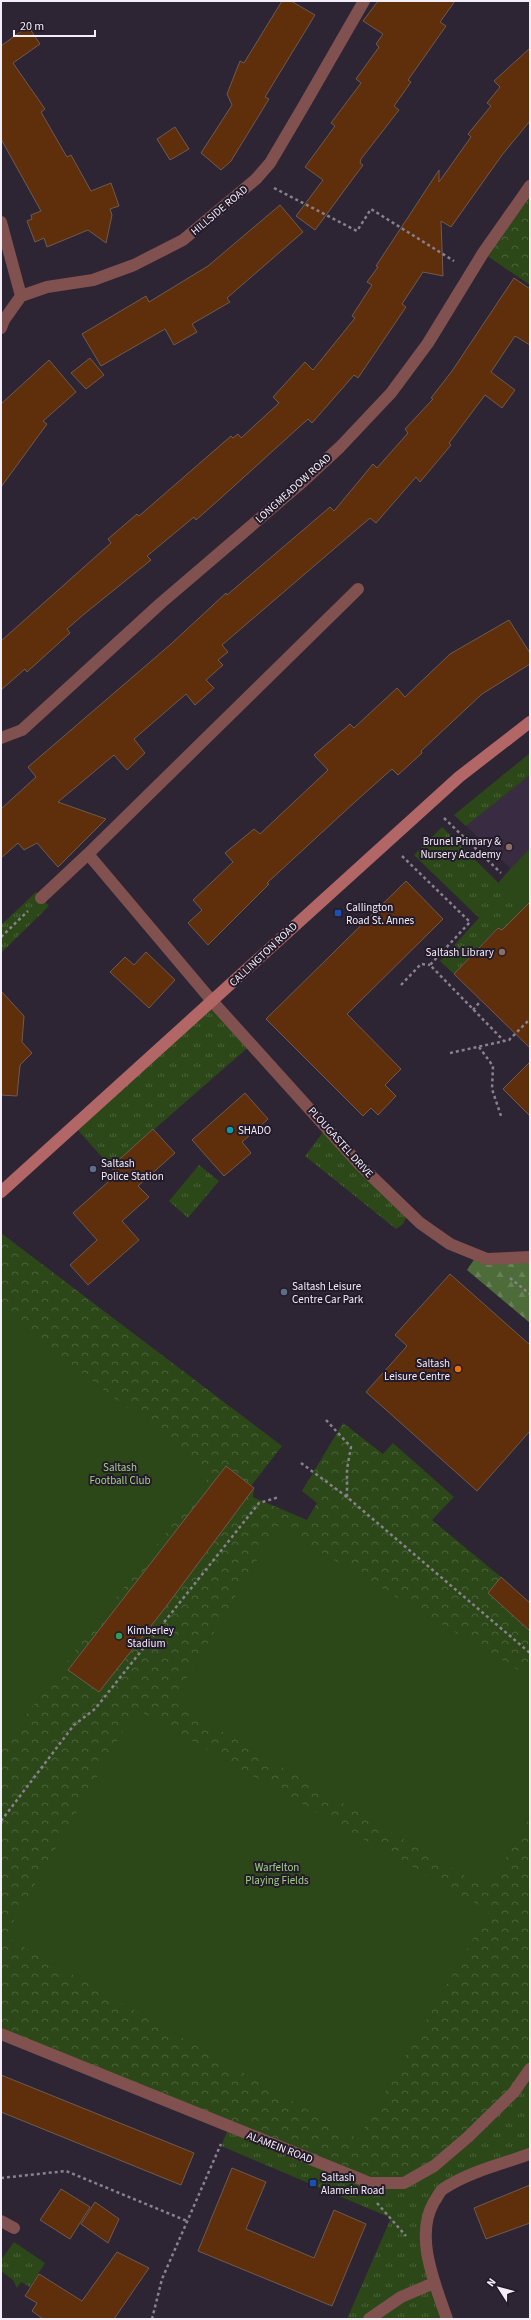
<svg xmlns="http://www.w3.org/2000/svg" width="531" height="2320" font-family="'Source Sans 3',sans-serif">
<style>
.built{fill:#392c42}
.grass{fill:url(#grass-tufts)}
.forest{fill:url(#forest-firs)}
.park{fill:url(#park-crowns)}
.pitch{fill:#2c4818}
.building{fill:#5f2e0a;stroke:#6f5b50}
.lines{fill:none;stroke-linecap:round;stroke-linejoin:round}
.path{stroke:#88818e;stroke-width:2.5;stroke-dasharray:3 3;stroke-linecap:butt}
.lane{stroke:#815150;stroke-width:12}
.street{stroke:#815150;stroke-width:12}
.secondary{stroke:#b26665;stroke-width:12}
.education-dot{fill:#8d6e63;stroke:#241b2a;stroke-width:1.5}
.transit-dot{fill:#1a4fb4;stroke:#241b2a;stroke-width:1.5}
.culture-dot{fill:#0f9aa8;stroke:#241b2a;stroke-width:1.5}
.service-dot{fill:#5c6f8a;stroke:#241b2a;stroke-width:1.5}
.food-dot{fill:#e8710a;stroke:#241b2a;stroke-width:1.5}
.leisure-dot{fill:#2e9e5b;stroke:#241b2a;stroke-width:1.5}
.labels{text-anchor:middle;stroke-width:4;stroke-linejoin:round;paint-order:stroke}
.street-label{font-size:11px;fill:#f3edf8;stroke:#241b2a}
.poi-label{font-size:11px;fill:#f3edf8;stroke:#241b2a;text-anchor:start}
.park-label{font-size:11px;fill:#a2d185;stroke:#241b2a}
</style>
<defs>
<pattern id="grass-tufts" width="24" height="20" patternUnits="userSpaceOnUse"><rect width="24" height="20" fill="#2c4818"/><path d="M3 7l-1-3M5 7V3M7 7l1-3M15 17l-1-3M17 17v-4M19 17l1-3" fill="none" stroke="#4b633a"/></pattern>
<pattern id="forest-firs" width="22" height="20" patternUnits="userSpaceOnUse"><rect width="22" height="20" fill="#4d6c39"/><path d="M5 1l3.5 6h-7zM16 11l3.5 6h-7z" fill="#678156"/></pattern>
<pattern id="park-crowns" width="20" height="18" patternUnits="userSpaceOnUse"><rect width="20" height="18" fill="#2c4818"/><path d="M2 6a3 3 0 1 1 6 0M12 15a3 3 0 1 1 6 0" fill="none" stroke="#4b633a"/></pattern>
</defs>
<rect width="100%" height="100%" fill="#2d2434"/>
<!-- built -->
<path class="built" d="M 530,775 L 530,914 L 498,883 L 510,868 L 466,826 Z"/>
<!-- grass -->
<path class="grass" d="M 530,753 L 530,775 L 466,826 L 454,815 Z
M 442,827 L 524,908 L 502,930 L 497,928 L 454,974 L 440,961 L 479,918 L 414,855 Z
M 36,892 L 49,906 L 1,953 L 1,925 Z
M 212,1001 L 252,1044 L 111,1167 L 74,1126 Z
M 327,1127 L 409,1212 L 403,1224 L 396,1229 L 305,1156 Z
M 199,1165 L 219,1181 L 188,1218 L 169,1201 Z
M 530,2069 L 530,2154 L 441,2190 L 426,2239 L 447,2319 L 347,2319 L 391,2218 L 221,2146 L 229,2127 Z
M 14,2242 L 45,2263 L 30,2287 L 21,2282 L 17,2288 L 13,2280 L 1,2271 L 1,2260 Z"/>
<!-- forest -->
<path class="forest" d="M 477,1255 L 530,1257 L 530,1323 L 467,1270 Z"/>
<!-- park -->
<path class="park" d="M 530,186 L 530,285 L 483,253 Z
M 1,1233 L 282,1446 L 251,1486 L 254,1488 L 253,1497 L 307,1520 L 317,1503 L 302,1491 L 343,1423 L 383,1454 L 393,1443 L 454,1497 L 432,1520 L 501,1577 L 488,1593 L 530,1631 L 530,2069 L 514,2092 L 404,2183 L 370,2183 L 1,2034 Z"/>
<!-- pitch -->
<path class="pitch" d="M 530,848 L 530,914 L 498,883 Z
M 1,1311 L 212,1473 L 1,1747 Z
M 277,1526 L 530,1677 L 530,1817 L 487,1889 L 173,1702 Z
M 136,1709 L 489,1911 L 358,2139 L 5,1936 Z"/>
<!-- building -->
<path class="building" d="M 282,1 L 291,1 L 315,15 L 265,97 L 269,99 L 231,161 L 221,170 L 201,153 L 232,105 L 227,94 L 240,61 L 244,63 Z
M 378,1 L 455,1 L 440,22 L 446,26 L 408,80 L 411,82 L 394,106 L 399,110 L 361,159 L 360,163 L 363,165 L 315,230 L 296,216 L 323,180 L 305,167 L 335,126 L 331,123 L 361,83 L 356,79 L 379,47 L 376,44 L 383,34 L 363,21 Z
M 28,26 L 40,44 L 13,63 L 45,109 L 41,112 L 67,157 L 71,155 L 91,191 L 111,183 L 119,206 L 110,209 L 112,215 L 106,243 L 88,230 L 47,247 L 44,238 L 35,242 L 27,221 L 32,219 L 31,215 L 41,211 L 1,139 L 1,46 Z
M 530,48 L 530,121 L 502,155 L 451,227 L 441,221 L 443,276 L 423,272 L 402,304 L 406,307 L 358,378 L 354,375 L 312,423 L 308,419 L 222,497 L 196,520 L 194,517 L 147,556 L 151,560 L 83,615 L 67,629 L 70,633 L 27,672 L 25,669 L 1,690 L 1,641 L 111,543 L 108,539 L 137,514 L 139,516 L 231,436 L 233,438 L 238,434 L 241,438 L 279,403 L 273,397 L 305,362 L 313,370 L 355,318 L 352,316 L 372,285 L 367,282 L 378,267 L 376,266 L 439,170 L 439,182 L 471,137 L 468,134 L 491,106 L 487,103 L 500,87 L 494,81 Z
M 175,127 L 189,149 L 170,160 L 157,139 Z
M 280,205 L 303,232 L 227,298 L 230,302 L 192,324 L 197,332 L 174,345 L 165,329 L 101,366 L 82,334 L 146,296 L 149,302 L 208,266 Z
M 514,278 L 530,289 L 530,345 L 515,336 L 491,372 L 515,390 L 502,408 L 485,395 L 449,443 L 451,445 L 420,482 L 416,477 L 376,523 L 370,518 L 222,645 L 228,652 L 218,660 L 223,665 L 206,680 L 214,688 L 195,705 L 186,694 L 134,739 L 145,753 L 127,770 L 114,755 L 58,802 L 106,819 L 58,867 L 37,843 L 24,850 L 18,843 L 1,858 L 1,809 L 36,777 L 28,767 L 171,644 L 226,593 L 227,595 L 330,507 L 334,511 L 373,464 L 377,468 L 408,433 L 405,429 L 433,399 L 431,398 L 452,371 Z
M 90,358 L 104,375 L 86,389 L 71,373 Z
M 49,360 L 76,392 L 43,421 L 47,424 L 1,487 L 1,404 Z
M 509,620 L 530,653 L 530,664 L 482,694 L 421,751 L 422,753 L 398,775 L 392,769 L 356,801 L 267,883 L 269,884 L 208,945 L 188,923 L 202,910 L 193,900 L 233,862 L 225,853 L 254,829 L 260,834 L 328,770 L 314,755 L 350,724 L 354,728 L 397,688 L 405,697 L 450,654 Z
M 406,881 L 443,919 L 347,1014 L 401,1069 L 385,1085 L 396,1096 L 378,1115 L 371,1108 L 363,1116 L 266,1019 Z
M 530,902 L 530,1048 L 454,974 L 498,928 L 502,930 Z
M 146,952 L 175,980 L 149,1008 L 110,972 L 125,957 L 134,965 Z
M 1,991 L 24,1016 L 22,1042 L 32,1053 L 20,1065 L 17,1096 L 1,1095 Z
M 530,1062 L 530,1116 L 503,1089 Z
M 245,1093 L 268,1119 L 242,1142 L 251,1153 L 224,1176 L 192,1140 Z
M 153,1129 L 175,1153 L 138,1186 L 149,1197 L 122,1221 L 139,1240 L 88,1285 L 70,1265 L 97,1240 L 73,1213 L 117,1174 L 111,1167 Z
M 450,1274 L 530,1345 L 530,1431 L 477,1491 L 366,1392 L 407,1346 L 395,1335 Z
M 226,1466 L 254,1488 L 165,1608 L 99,1692 L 68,1670 Z
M 501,1577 L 530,1603 L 530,1631 L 488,1593 Z
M 1,2075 L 194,2153 L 181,2185 L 1,2112 Z
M 232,2168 L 266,2182 L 246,2229 L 314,2258 L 334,2210 L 366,2224 L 332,2306 L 198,2251 Z
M 530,2185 L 530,2223 L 486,2239 L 474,2208 Z
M 61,2189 L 90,2207 L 70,2239 L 40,2220 Z
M 95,2202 L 119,2219 L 108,2243 L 81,2224 Z
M 117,2252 L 149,2268 L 114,2319 L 43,2319 L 32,2311 L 37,2303 L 25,2296 L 39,2274 L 82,2301 Z"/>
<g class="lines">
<!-- path -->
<path class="path" d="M 274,188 L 357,231 L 371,209 L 454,261
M 444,818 L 501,873
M 402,856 L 470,922 L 430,965 L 504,1041
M 1,937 L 28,911
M 401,985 L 421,964 L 430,965
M 473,1010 L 479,1003
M 479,1047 L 493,1066 L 492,1089 L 501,1116
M 450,1053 L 509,1040 L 530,1019
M 510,1278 L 530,1294
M 326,1420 L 351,1447 L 347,1469 L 347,1497
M 301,1463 L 347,1497 L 530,1653
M 1,1821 L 74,1725 L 95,1709 L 259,1503 L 279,1497
M 1,2178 L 66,2171 L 187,2221
M 377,2203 L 406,2236
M 152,2319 L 162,2279 L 221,2144"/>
<!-- lane -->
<path class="lane" d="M 41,898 L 88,854
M 212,1001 L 88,854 L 358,589
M 487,1259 L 530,1257
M 1,2221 L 14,2228"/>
<!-- street -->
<path class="street" d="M 1,222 L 21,296
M 1,328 L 4,320 L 21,296 L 47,287 L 93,280 L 134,265 L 183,240 L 256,179 L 270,163 L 303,107 L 364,1
M 1,738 L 22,730 L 161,603 L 299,485 L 340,447 L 391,393 L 428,343 L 483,253 L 530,186
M 212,1001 L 360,1165 L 420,1223 L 450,1244 L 487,1259
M 1,2034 L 370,2183 L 404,2183 L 434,2166 L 468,2137 L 514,2092 L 530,2069
M 369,2319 L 401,2297 L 434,2283
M 447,2319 C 435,2284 414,2236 434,2202 C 437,2198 439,2192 443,2189 C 468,2172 502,2164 530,2154"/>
<!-- secondary -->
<path class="secondary" d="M 1,1192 L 459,777 L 530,722"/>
</g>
<!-- markers -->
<g class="education-dot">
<circle cx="509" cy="847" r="4"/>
<circle cx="502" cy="952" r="4"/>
</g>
<g class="transit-dot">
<rect x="334" y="909" width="8" height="8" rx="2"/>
<rect x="309" y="2179" width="8" height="8" rx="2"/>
</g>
<circle class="culture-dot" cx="230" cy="1130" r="4"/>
<g class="service-dot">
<circle cx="93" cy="1169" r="4"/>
<circle cx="284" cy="1292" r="4"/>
</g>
<circle class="food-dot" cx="458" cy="1369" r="4"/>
<circle class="leisure-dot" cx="119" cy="1636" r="4"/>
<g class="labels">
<!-- street labels -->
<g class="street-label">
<text transform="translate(219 210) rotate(-40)" y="4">HILLSIDE ROAD</text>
<text transform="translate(293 488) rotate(-42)" y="4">LONGMEADOW ROAD</text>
<text transform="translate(263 954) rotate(-43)" y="4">CALLINGTON ROAD</text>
<text transform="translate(341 1142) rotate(48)" y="4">PLOUGASTEL DRIVE</text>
<text transform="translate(280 2147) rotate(21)" y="4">ALAMEIN ROAD</text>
</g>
<!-- poi labels -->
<g class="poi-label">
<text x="501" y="845" text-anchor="end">Brunel Primary &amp;<tspan x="501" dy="13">Nursery Academy</tspan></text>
<text x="346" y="911">Callington<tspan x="346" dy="13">Road St. Annes</tspan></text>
<text x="494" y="956" text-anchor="end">Saltash Library</text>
<text x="238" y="1134">SHADO</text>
<text x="101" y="1167">Saltash<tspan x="101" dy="13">Police Station</tspan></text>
<text x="292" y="1290">Saltash Leisure<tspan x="292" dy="13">Centre Car Park</tspan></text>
<text x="450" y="1367" text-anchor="end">Saltash<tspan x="450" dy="13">Leisure Centre</tspan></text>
<text x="127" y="1634">Kimberley<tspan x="127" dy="13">Stadium</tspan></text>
<text x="321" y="2181">Saltash<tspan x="321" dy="13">Alamein Road</tspan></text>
</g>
<!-- park labels -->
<g class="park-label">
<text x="120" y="1471">Saltash<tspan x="120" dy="13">Football Club</tspan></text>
<text x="277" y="1871">Warfelton<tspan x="277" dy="13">Playing Fields</tspan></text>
</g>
</g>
<!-- border -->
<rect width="531" height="2320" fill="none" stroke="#f3edf8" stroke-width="4"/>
<!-- north arrow -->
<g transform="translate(499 2288) rotate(306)" stroke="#241b2a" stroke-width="3" paint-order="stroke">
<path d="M0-3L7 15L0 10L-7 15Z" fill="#f3edf8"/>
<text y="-6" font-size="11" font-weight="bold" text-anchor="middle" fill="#f3edf8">N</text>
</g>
<!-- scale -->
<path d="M14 30v6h81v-6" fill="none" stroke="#f3edf8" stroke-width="2"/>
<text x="20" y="30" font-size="12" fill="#f3edf8" stroke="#241b2a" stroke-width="3" paint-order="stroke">20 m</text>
</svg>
